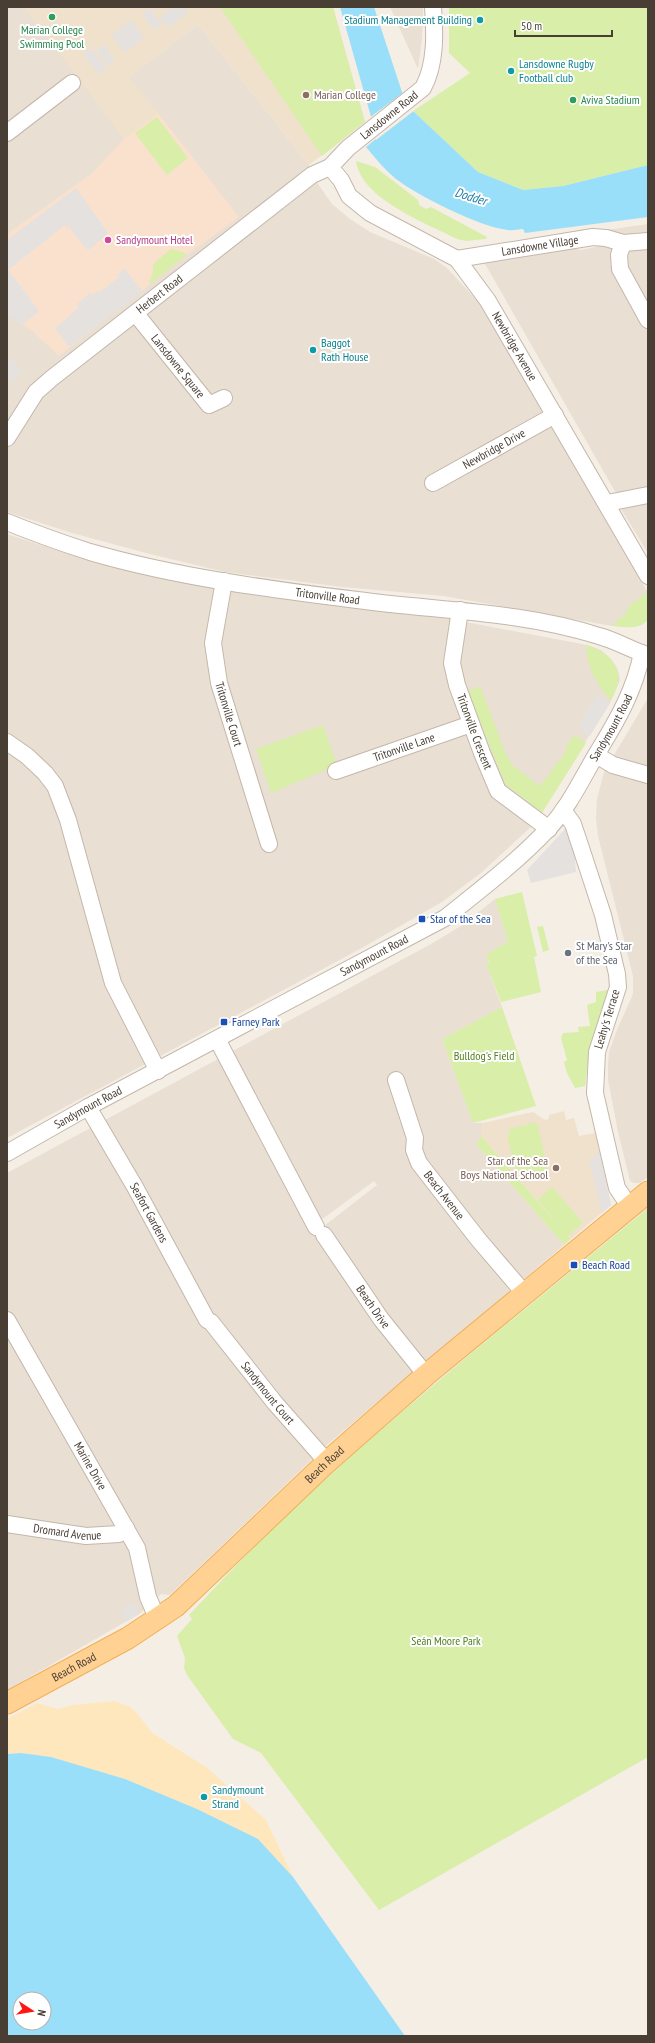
<svg xmlns="http://www.w3.org/2000/svg" width="655" height="2043" font-family="'PT Sans Narrow',sans-serif">
<style>
.residential{fill:#e9dfd3;fill-rule:evenodd}
.commercial{fill:#f9e1ce}
.education{fill:#f0e1cd}
.green{fill:#d8eea9}
.sand{fill:#fee7bc}
.parking{fill:#e5e1de}
.water{fill:#9adff9;fill-rule:evenodd}
.pier{fill:#f5eee5}
.lines{fill:none;stroke-linecap:round;stroke-linejoin:round}
.minor-casing{stroke:#c4b7aa;stroke-width:18}
.major-casing{stroke:#f2af56;stroke-width:23}
.minor{stroke:#fff;stroke-width:16}
.major{stroke:#ffd294;stroke-width:21}
.leisure-dot{fill:#2e9e5b;stroke:#fff;stroke-width:1.5}
.culture-dot{fill:#0f9aa8;stroke:#fff;stroke-width:1.5}
.education-dot{fill:#8d6e63;stroke:#fff;stroke-width:1.5}
.hotel-dot{fill:#d1479c;stroke:#fff;stroke-width:1.5}
.transit-dot{fill:#1a4fb4;stroke:#fff;stroke-width:1.5}
.worship-dot{fill:#6b7280;stroke:#fff;stroke-width:1.5}
.labels{text-anchor:middle;stroke-width:4;stroke-linejoin:round;paint-order:stroke}
.culture-label{font-size:12px;fill:#0d838f;stroke:#fff;text-anchor:start}
.leisure-label{font-size:12px;fill:#27864d;stroke:#fff}
.education-label{font-size:12px;fill:#785e54;stroke:#fff;text-anchor:start}
.street-label{font-size:12px;fill:#483e34;stroke:#fff}
.hotel-label{font-size:12px;fill:#b23c85;stroke:#fff;text-anchor:start}
.transit-label{font-size:12px;fill:#164399;stroke:#fff;text-anchor:start}
.worship-label{font-size:12px;fill:#5b616d;stroke:#fff;text-anchor:start}
.park-label{font-size:12px;fill:#518120;stroke:#fff}
.water-label{font-size:13px;font-style:italic;fill:#1e7fa7;stroke:#fff}
</style>
<rect width="100%" height="100%" fill="#f5eee5"/>
<!-- residential -->
<path class="residential" d="M 7,7 L 24,7 L 56,46 L 58,52 L 129,77 L 198,24 L 309,165 L 318,184 L 332,204 L 350,219 L 370,232 L 434,259 L 447,268 L 481,305 L 648,593 L 648,620 L 642,625 L 634,627 L 612,626 L 444,596 L 343,587 L 225,572 L 150,554 L 72,533 L 7,512 Z
M 390,7 L 423,7 L 422,39 L 418,69 Z
M 648,224 L 648,553 L 618,504 L 617,495 L 484,262 L 573,248 L 581,250 L 600,246 L 606,230 Z
M 7,534 L 95,563 L 248,592 L 434,616 L 587,645 L 601,650 L 611,659 L 618,670 L 620,680 L 610,703 L 532,826 L 481,873 L 442,902 L 360,949 L 7,1138 Z
M 648,698 L 648,1177 L 640,1183 L 634,1183 L 630,1181 L 618,1132 L 608,1080 L 608,1066 L 609,1052 L 617,1030 L 633,994 L 633,976 L 598,836 L 596,818 L 597,799 L 604,772 Z
M 495,899 L 508,941 L 486,955 L 489,963 L 486,964 L 502,1007 L 442,1039 L 473,1123 L 483,1123 L 481,1136 L 476,1144 L 564,1245 L 328,1444 L 170,1595 L 161,1594 L 139,1614 L 7,1690 L 7,1173 L 431,944 L 461,926 ZM 374,1181 L 377,1185 L 324,1226 L 321,1220 Z"/>
<!-- commercial -->
<path class="commercial" d="M 158,113 L 239,217 L 187,255 L 59,356 L 32,331 L 7,315 L 7,234 L 91,174 L 124,139 Z"/>
<!-- education -->
<path class="education" d="M 24,7 L 333,7 L 365,122 L 309,165 L 198,24 L 129,77 L 158,113 L 124,139 Z
M 564,1111 L 566,1120 L 574,1118 L 579,1136 L 595,1133 L 611,1205 L 571,1239 L 481,1136 L 483,1123 L 533,1112 L 545,1120 L 549,1119 L 549,1115 Z"/>
<!-- green -->
<path class="green" d="M 220,7 L 333,7 L 365,122 L 322,156 Z
M 449,7 L 648,7 L 648,165 L 563,186 L 523,190 L 478,172 L 413,111 L 470,73 L 449,53 Z
M 157,117 L 188,158 L 167,175 L 135,133 Z
M 356,161 L 375,167 L 418,200 L 419,205 L 426,209 L 431,207 L 487,237 L 486,239 L 466,241 L 457,239 C 426,223 361,199 356,161 Z
M 171,249 L 183,252 L 187,255 L 150,284 L 149,282 L 153,273 L 153,264 Z
M 647,592 L 648,620 C 637,630 626,627 612,626 L 628,611 L 626,609 Z
M 587,645 C 616,655 627,673 611,700 C 598,687 585,664 587,645 Z
M 480,686 L 505,752 L 512,765 L 540,786 L 567,750 L 565,748 L 575,735 L 586,743 L 542,813 L 505,784 L 468,691 Z
M 323,725 L 337,765 L 271,793 L 256,749 Z
M 522,892 L 537,956 L 534,957 L 541,992 L 501,1002 L 486,964 L 489,962 L 486,955 L 508,941 L 495,899 Z
M 543,926 L 549,950 L 543,952 L 537,927 Z
M 608,990 L 610,993 L 588,1061 L 585,1086 L 575,1088 L 567,1073 L 564,1062 L 567,1060 L 561,1038 L 563,1033 L 579,1032 L 578,1027 L 590,1026 L 587,1005 L 596,1002 L 596,992 Z
M 502,1007 L 536,1106 L 473,1123 L 442,1039 Z
M 537,1122 L 548,1172 L 521,1178 L 519,1173 L 516,1173 L 507,1135 L 510,1134 L 509,1129 Z
M 481,1136 L 561,1228 L 538,1200 L 552,1187 L 583,1223 L 568,1236 L 571,1239 L 564,1245 L 476,1144 Z
M 648,1208 L 648,1757 L 379,1910 L 261,1753 L 233,1739 L 187,1675 L 184,1668 L 185,1658 L 177,1636 L 192,1619 L 189,1615 C 227,1575 265,1534 306,1497 C 416,1396 533,1303 648,1208 Z"/>
<!-- sand -->
<path class="sand" d="M 115,1701 L 130,1707 L 137,1713 L 152,1733 L 206,1767 L 266,1820 L 293,1877 L 258,1839 L 125,1779 L 51,1757 L 21,1753 L 7,1754 L 7,1719 L 37,1703 L 58,1709 L 73,1705 Z"/>
<!-- parking -->
<path class="parking" d="M 173,7 L 184,7 L 188,12 L 168,28 L 160,17 Z
M 149,8 L 162,24 L 154,30 L 142,14 Z
M 131,20 L 144,38 L 134,46 L 121,28 Z
M 120,28 L 134,46 L 125,53 L 112,35 Z
M 104,45 L 115,60 L 108,66 L 96,50 Z
M 91,48 L 106,68 L 98,74 L 83,54 Z
M 76,188 L 108,233 L 90,249 L 86,249 L 69,227 L 67,228 L 65,225 L 8,270 L 39,311 L 22,325 L 7,315 L 7,240 Z
M 125,269 L 142,291 L 69,347 L 55,328 L 74,312 L 74,311 L 79,307 L 77,304 L 90,293 L 92,295 L 98,291 L 100,292 L 119,277 L 117,275 Z
M 7,356 L 22,371 L 13,383 L 7,379 Z
M 597,695 L 610,703 L 590,736 L 581,731 L 580,723 Z
M 566,828 L 573,834 L 576,872 L 531,883 L 527,870 Z
M 599,1150 L 611,1205 L 602,1213 L 589,1160 L 593,1159 Z
M 134,1603 L 139,1614 L 126,1622 L 120,1609 Z"/>
<!-- water -->
<path class="water" d="M 340,7 L 374,7 L 402,92 L 413,111 L 478,172 L 523,190 L 563,186 L 648,165 L 648,217 L 525,233 L 523,229 C 518,229 513,231 508,230 C 480,227 418,196 396,179 C 385,170 376,159 366,147 L 377,138 Z
M 21,1753 L 51,1757 L 125,1779 L 197,1809 L 258,1839 L 293,1877 L 405,2036 L 7,2036 L 7,1754 ZM 20,1999 L 44,1999 L 44,2023 L 20,2023 Z"/>
<!-- pier -->
<path class="pier" d="M 404,92 L 415,110 L 376,140 L 369,118 Z"/>
<g class="lines">
<!-- minor casing -->
<g class="minor-casing">
<g id="minor">
<path d="M 7,133 L 72,83"/>
<path id="s1" d="M 330,167 L 341,180 L 349,196 L 370,213 L 457,259 L 488,301 L 648,576"/>
<path d="M 623,243 L 619,255 L 620,269 L 648,320"/>
<path id="s2" d="M 457,259 L 593,237 L 606,238 L 623,243 L 648,241"/>
<path id="s3" d="M 136,314 L 209,405 L 224,398"/>
<path id="s4" d="M 7,438 L 36,392 L 52,378 L 312,175 L 330,167 L 348,148 L 423,88 C 436,64 435,34 433,7"/>
<path id="s5" d="M 433,483 L 555,415"/>
<path d="M 607,503 L 648,495"/>
<path id="s6" d="M 7,522 C 34,533 62,543 90,552 C 176,577 268,589 357,600 C 438,611 521,611 599,636 C 614,640 628,648 642,653"/>
<path id="s7" d="M 224,581 L 213,643 L 219,683 L 269,844"/>
<path id="s8" d="M 460,610 L 452,663 L 457,685 L 482,753 L 498,791 L 549,829"/>
<path d="M 7,742 L 27,756 L 45,773 L 55,786 L 68,820 L 113,983 L 158,1071"/>
<path d="M 596,755 L 613,765 L 648,775"/>
<path id="s9" d="M 336,771 L 471,724"/>
<path d="M 563,810 L 573,824 L 581,848 L 603,915 L 617,974 L 618,987 L 597,1052 L 595,1093 L 617,1188 L 630,1207"/>
<path d="M 217,1039 L 316,1227"/>
<path id="s10" d="M 396,1080 L 415,1138 L 414,1150 L 419,1163 L 478,1239 L 525,1294"/>
<path id="s11" d="M 88,1107 L 135,1187 L 207,1320"/>
<path id="s12" d="M 7,1153 L 88,1107 L 445,918 C 480,890 517,862 548,829 C 570,806 583,776 599,750 C 618,719 635,689 642,653"/>
<path id="s13" d="M 324,1235 L 381,1319 L 426,1375"/>
<path id="s14" d="M 7,1320 L 137,1548 L 148,1597 L 157,1618"/>
<path id="s15" d="M 211,1322 L 275,1403 L 327,1462"/>
<path id="s16" d="M 7,1524 L 86,1536 L 119,1534 L 126,1528"/>
</g>
</g>
<!-- major casing -->
<g class="major-casing">
<g id="major">
<path id="s17" d="M 7,1703 L 128,1638 L 176,1606 L 327,1462 L 426,1375 L 648,1192"/>
</g>
</g>
<!-- minor -->
<use href="#minor" class="minor"/>
<!-- major -->
<use href="#major" class="major"/>
</g>
<!-- markers -->
<g class="leisure-dot">
<circle cx="52" cy="17" r="4"/>
<circle cx="573" cy="100" r="4"/>
</g>
<g class="culture-dot">
<circle cx="480" cy="20" r="4"/>
<circle cx="511" cy="71" r="4"/>
<circle cx="313" cy="350" r="4"/>
<circle cx="204" cy="1797" r="4"/>
</g>
<g class="education-dot">
<circle cx="306" cy="95" r="4"/>
<circle cx="556" cy="1168" r="4"/>
</g>
<circle class="hotel-dot" cx="108" cy="240" r="4"/>
<g class="transit-dot">
<rect x="418" y="915" width="8" height="8" rx="2"/>
<rect x="220" y="1018" width="8" height="8" rx="2"/>
<rect x="570" y="1261" width="8" height="8" rx="2"/>
</g>
<circle class="worship-dot" cx="568" cy="953" r="4"/>
<g class="labels">
<!-- culture labels -->
<g class="culture-label">
<text x="472" y="24" text-anchor="end">Stadium Management Building</text>
<text x="519" y="68">Lansdowne Rugby<tspan x="519" dy="14">Football club</tspan></text>
<text x="321" y="347">Baggot<tspan x="321" dy="14">Rath House</tspan></text>
<text x="212" y="1794">Sandymount<tspan x="212" dy="14">Strand</tspan></text>
</g>
<!-- leisure labels -->
<g class="leisure-label">
<text x="52" y="34">Marian College<tspan x="52" dy="14">Swimming Pool</tspan></text>
<text x="581" y="104" text-anchor="start">Aviva Stadium</text>
</g>
<!-- education labels -->
<g class="education-label">
<text x="314" y="99">Marian College</text>
<text x="548" y="1165" text-anchor="end">Star of the Sea<tspan x="548" dy="14">Boys National School</tspan></text>
</g>
<!-- street labels -->
<g class="street-label">
<text dy="4" stroke="none"><textPath href="#s4" startOffset="504">Lansdowne Road</textPath></text>
<text dy="4" stroke="none"><textPath href="#s2" startOffset="84">Lansdowne Village</textPath></text>
<text dy="4" stroke="none"><textPath href="#s4" startOffset="212">Herbert Road</textPath></text>
<text dy="4" stroke="none"><textPath href="#s1" startOffset="265">Newbridge Avenue</textPath></text>
<text dy="4" stroke="none"><textPath href="#s3" startOffset="67">Lansdowne Square</textPath></text>
<text dy="4" stroke="none"><textPath href="#s5" startOffset="70">Newbridge Drive</textPath></text>
<text dy="4" stroke="none"><textPath href="#s6" startOffset="330">Tritonville Road</textPath></text>
<text dy="4" stroke="none"><textPath href="#s7" startOffset="136">Tritonville Court</textPath></text>
<text dy="4" stroke="none"><textPath href="#s12" startOffset="753">Sandymount Road</textPath></text>
<text dy="4" stroke="none"><textPath href="#s8" startOffset="126">Tritonville Crescent</textPath></text>
<text dy="4" stroke="none"><textPath href="#s9" startOffset="72">Tritonville Lane</textPath></text>
<text dy="4" stroke="none"><textPath href="#s12" startOffset="417">Sandymount Road</textPath></text>
<text transform="translate(607 1019) rotate(-73)" y="4">Leahy's Terrace</text>
<text dy="4" stroke="none"><textPath href="#s12" startOffset="93">Sandymount Road</textPath></text>
<text dy="4" stroke="none"><textPath href="#s10" startOffset="128">Beach Avenue</textPath></text>
<text dy="4" stroke="none"><textPath href="#s11" startOffset="122">Seafort Gardens</textPath></text>
<text dy="4" stroke="none"><textPath href="#s13" startOffset="87">Beach Drive</textPath></text>
<text dy="4" stroke="none"><textPath href="#s15" startOffset="91">Sandymount Court</textPath></text>
<text dy="4" stroke="none"><textPath href="#s17" startOffset="400">Beach Road</textPath></text>
<text dy="4" stroke="none"><textPath href="#s14" startOffset="168">Marine Drive</textPath></text>
<text dy="4" stroke="none"><textPath href="#s16" startOffset="61">Dromard Avenue</textPath></text>
<text dy="4" stroke="none"><textPath href="#s17" startOffset="76">Beach Road</textPath></text>
</g>
<!-- hotel labels -->
<g class="hotel-label">
<text x="116" y="244">Sandymount Hotel</text>
</g>
<!-- transit labels -->
<g class="transit-label">
<text x="430" y="923">Star of the Sea</text>
<text x="232" y="1026">Farney Park</text>
<text x="582" y="1269">Beach Road</text>
</g>
<!-- worship labels -->
<g class="worship-label">
<text x="576" y="950">St Mary's Star<tspan x="576" dy="14">of the Sea</tspan></text>
</g>
<!-- park labels -->
<g class="park-label">
<text x="484" y="1060">Bulldog's Field</text>
<text x="446" y="1645">Seán Moore Park</text>
</g>
<!-- water labels -->
<g class="water-label">
<text transform="translate(471 196) rotate(17)" y="5">Dodder</text>
</g>
</g>
<!-- border -->
<rect width="655" height="2043" fill="none" stroke="#483e34" stroke-width="16"/>
<!-- north arrow -->
<g transform="translate(32 2011) rotate(102)"><circle r="19" fill="#ffffff" stroke="#b6b2ae"/>
<path d="M0-3L7 15L0 10L-7 15Z" fill="#ff1712"/>
<text y="-6" font-size="11" font-weight="bold" text-anchor="middle" fill="#483e34">N</text>
</g>
<!-- scale -->
<path d="M515 30v6h97v-6" fill="none" stroke="#483e34" stroke-width="2"/>
<text x="521" y="30" font-size="12" fill="#483e34" stroke="#ffffff" stroke-width="3" paint-order="stroke">50 m</text>
</svg>
